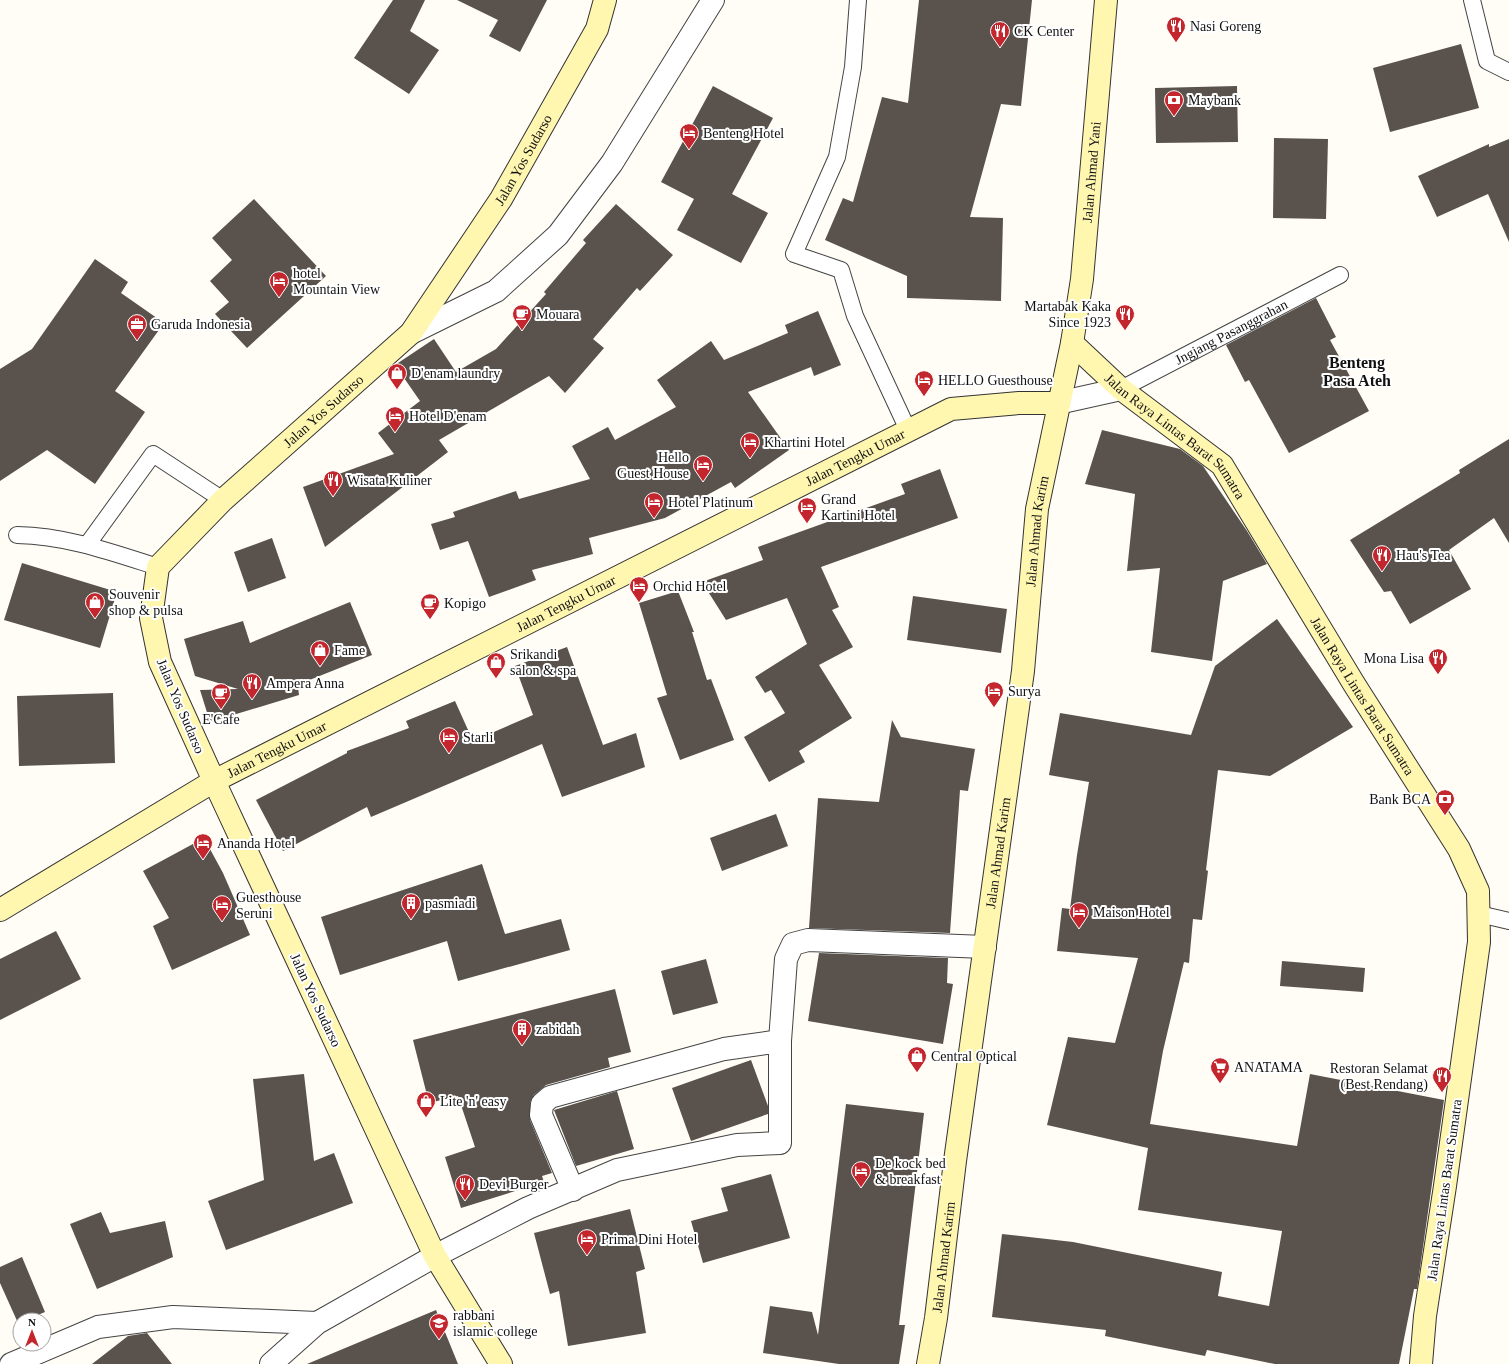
<svg xmlns="http://www.w3.org/2000/svg" width="1509" height="1364" font-family="Georgia,serif">
<style>
.building{fill:#5a524d}
.lines{fill:none;stroke-linecap:round;stroke-linejoin:round}
.lane-casing{stroke:#444;stroke-width:18}
.street-casing{stroke:#444;stroke-width:24}
.secondary-casing{stroke:#333;stroke-width:24}
.lane{stroke:#fff;stroke-width:16}
.street{stroke:#fff;stroke-width:22}
.secondary{stroke:#fff6b0;stroke-width:22}
.labels{text-anchor:middle;stroke-width:4;stroke-linejoin:round;paint-order:stroke}
.poi-label{font-size:14px;fill:#111;stroke:#fff;text-anchor:start}
.street-label{font-size:14px;fill:#111;stroke:#fff}
.quarter-label{font-size:16px;font-weight:bold;fill:#111;stroke:#fff}
</style>
<rect width="100%" height="100%" fill="#fffdf5"/>
<!-- building -->
<path class="building" d="M 393,0 L 425,0 L 410,31 L 439,50 L 409,94 L 354,58 Z
M 457,0 L 547,0 L 520,52 L 489,36 L 498,20 Z
M 919,0 L 1032,0 L 1021,106 L 1001,104 L 970,217 L 1003,218 L 1001,301 L 907,298 L 907,276 L 825,240 L 843,198 L 853,202 L 882,97 L 908,103 Z
M 1461,44 L 1479,108 L 1390,132 L 1373,68 Z
M 713,86 L 773,118 L 732,194 L 768,213 L 741,263 L 677,230 L 694,199 L 661,182 Z
M 1237,86 L 1238,142 L 1156,143 L 1155,88 Z
M 1274,138 L 1328,139 L 1326,219 L 1273,218 Z
M 1509,139 L 1509,242 L 1488,194 L 1437,217 L 1418,176 L 1489,144 L 1489,147 Z
M 254,199 L 326,276 L 247,348 L 215,314 L 229,302 L 210,281 L 232,260 L 212,238 Z
M 616,204 L 673,255 L 640,291 L 637,288 L 593,339 L 604,348 L 565,393 L 549,376 L 439,440 L 448,452 L 325,547 L 303,487 L 394,454 L 378,433 L 420,401 L 395,365 L 434,339 L 456,372 L 496,349 L 546,294 L 544,292 L 586,243 L 583,240 Z
M 95,259 L 128,282 L 121,293 L 164,323 L 115,391 L 145,412 L 95,484 L 47,450 L 0,481 L 0,369 L 32,349 Z
M 1316,298 L 1336,337 L 1330,340 L 1369,411 L 1289,453 L 1249,380 L 1245,382 L 1226,345 Z
M 818,311 L 841,365 L 814,376 L 811,367 L 748,392 L 789,450 L 735,488 L 731,482 L 665,518 L 589,538 L 593,554 L 532,570 L 536,580 L 489,597 L 468,541 L 440,550 L 431,524 L 455,517 L 453,512 L 516,491 L 519,499 L 590,479 L 572,446 L 608,427 L 615,440 L 676,407 L 657,380 L 711,341 L 724,360 L 788,333 L 785,325 Z
M 1102,430 L 1180,449 L 1203,466 L 1247,531 L 1267,564 L 1223,581 L 1212,661 L 1151,652 L 1160,568 L 1127,571 L 1135,494 L 1085,484 Z
M 1509,439 L 1509,543 L 1494,518 L 1449,550 L 1471,589 L 1410,624 L 1391,591 L 1384,592 L 1350,540 L 1460,473 L 1459,470 Z
M 940,469 L 958,518 L 821,567 L 839,607 L 832,610 L 853,647 L 819,665 L 852,718 L 799,751 L 805,762 L 769,782 L 744,737 L 785,713 L 771,690 L 765,693 L 755,677 L 807,644 L 787,598 L 726,620 L 702,582 L 763,560 L 758,547 L 905,494 L 901,484 Z
M 272,538 L 286,578 L 248,592 L 234,552 Z
M 22,563 L 117,592 L 100,648 L 4,620 Z
M 678,591 L 694,632 L 692,632 L 707,680 L 711,679 L 734,740 L 680,760 L 657,698 L 667,695 L 639,603 Z
M 913,596 L 1007,609 L 1001,653 L 907,640 Z
M 350,602 L 372,655 L 292,687 L 298,687 L 299,695 L 210,722 L 200,690 L 238,689 L 195,676 L 184,639 L 243,621 L 250,643 Z
M 1277,619 L 1353,727 L 1270,776 L 1218,770 L 1206,870 L 1208,871 L 1202,920 L 1193,919 L 1189,963 L 1184,962 L 1163,1051 L 1150,1124 L 1297,1146 L 1310,1074 L 1444,1100 L 1417,1289 L 1414,1289 L 1399,1364 L 1275,1364 L 1207,1350 L 1205,1356 L 1105,1336 L 1106,1330 L 992,1317 L 1002,1234 L 1073,1242 L 1222,1272 L 1218,1296 L 1269,1306 L 1282,1231 L 1138,1210 L 1148,1148 L 1047,1125 L 1068,1037 L 1115,1043 L 1138,958 L 1057,951 L 1062,908 L 1070,909 L 1077,855 L 1089,782 L 1049,775 L 1060,713 L 1191,735 L 1215,666 Z
M 567,647 L 603,745 L 636,733 L 645,767 L 562,797 L 542,744 L 371,817 L 367,807 L 283,851 L 256,800 L 347,753 L 347,751 L 409,728 L 406,721 L 455,701 L 473,741 L 533,715 L 515,666 Z
M 113,693 L 115,763 L 19,766 L 17,696 Z
M 892,720 L 901,737 L 975,749 L 968,791 L 960,790 L 950,933 L 809,928 L 818,798 L 879,802 Z
M 776,814 L 788,846 L 722,871 L 710,838 Z
M 204,838 L 223,873 L 250,935 L 172,970 L 153,926 L 169,918 L 143,871 Z
M 482,864 L 505,934 L 561,919 L 570,950 L 458,981 L 447,941 L 340,975 L 321,917 Z
M 56,931 L 81,979 L 0,1020 L 0,959 Z
M 819,953 L 948,958 L 947,983 L 953,984 L 943,1044 L 808,1021 Z
M 706,959 L 718,1003 L 673,1015 L 661,971 Z
M 1282,961 L 1365,968 L 1363,992 L 1280,986 Z
M 615,989 L 631,1052 L 608,1058 L 610,1067 L 546,1085 L 534,1095 L 530,1102 L 530,1120 L 552,1173 L 542,1176 L 544,1182 L 461,1208 L 445,1157 L 475,1147 L 458,1096 L 429,1103 L 413,1040 Z
M 751,1060 L 768,1106 L 768,1114 L 691,1141 L 672,1088 Z
M 304,1074 L 314,1161 L 334,1153 L 353,1203 L 226,1250 L 208,1201 L 264,1180 L 253,1079 Z
M 617,1091 L 634,1149 L 576,1166 L 554,1110 Z
M 846,1104 L 924,1113 L 899,1325 L 905,1325 L 899,1364 L 839,1364 L 763,1353 L 770,1306 L 812,1312 L 818,1335 Z
M 771,1174 L 790,1238 L 703,1263 L 691,1221 L 728,1211 L 721,1188 Z
M 630,1209 L 645,1269 L 636,1272 L 646,1333 L 568,1346 L 559,1291 L 550,1294 L 534,1233 Z
M 101,1212 L 110,1233 L 165,1221 L 173,1257 L 97,1289 L 70,1224 Z
M 22,1257 L 45,1312 L 26,1320 L 20,1320 L 18,1323 L 0,1283 L 0,1267 Z
M 436,1310 L 458,1364 L 307,1364 Z
M 147,1333 L 172,1364 L 92,1364 L 128,1336 Z"/>
<g class="lines">
<!-- lane casing -->
<g class="lane-casing">
<g id="lane">
<path d="M 858,0 L 853,67 L 837,157 L 794,254 L 841,270 L 855,316 L 908,430"/>
<path d="M 1472,0 L 1487,61 L 1509,72"/>
<path id="s1" d="M 1121,389 L 1340,275"/>
<path d="M 17,535 C 67,536 111,552 158,567"/>
<path d="M 87,545 L 153,454 L 223,500"/>
<path d="M 1479,914 L 1509,921"/>
</g>
</g>
<!-- street casing -->
<g class="street-casing">
<path id="street" d="M 411,333 L 496,291 L 558,235 L 612,163 L 713,0
M 1058,403 L 1121,389
M 573,1190 L 541,1115 L 542,1104 L 550,1097 L 724,1049 L 780,1041
M 11,1364 L 98,1327 L 173,1317 L 317,1323 L 435,1256 L 528,1208 L 617,1170 L 737,1145 L 780,1143 L 780,1041 L 786,959 L 793,944 L 808,940 L 985,947
M 271,1364 L 317,1323"/>
</g>
<!-- secondary casing -->
<g class="secondary-casing">
<g id="secondary">
<path id="s2" d="M 1072,343 L 1121,389 L 1222,465 L 1354,684 L 1459,849 L 1478,891 L 1479,942 L 1445,1186 L 1425,1316 L 1421,1364"/>
<path id="s3" d="M 0,910 L 214,781 L 951,409 L 1019,403 L 1058,403"/>
<path id="s4" d="M 501,1364 L 435,1256 L 214,781 L 160,662 L 151,618 L 158,567 L 223,500 L 411,333 L 501,199 L 597,29 L 605,0"/>
<path id="s5" d="M 928,1364 L 936,1318 L 955,1161 L 1023,671 L 1037,509 L 1072,343 L 1082,279 L 1106,0"/>
</g>
</g>
<!-- lane -->
<use href="#lane" class="lane"/>
<!-- street -->
<use href="#street" class="street"/>
<!-- secondary -->
<use href="#secondary" class="secondary"/>
</g>
<!-- icons -->
<defs>
<g id="restaurant-pin" transform="scale(1)"><path d="M0 17L-7.5 6A9.5 9.5 0 1 1 7.5 6Z" fill="#c4262e" stroke="#fff"/><path d="M-5-6h1v4h1v-4h1v4h1v-4h1v5L-1.5 .5V6h-2V.5L-5-1ZM5-6V6H3V1.5H1.5Q1.5-4 5-6Z" fill="#fff"/></g>
<g id="bank-pin" transform="scale(1)"><path d="M0 17L-7.5 6A9.5 9.5 0 1 1 7.5 6Z" fill="#c4262e" stroke="#fff"/><path d="M-6-4H6V4H-6ZM0-2.3a2.3 2.3 0 1 0 0 4.6a2.3 2.3 0 1 0 0-4.6Z" fill="#fff"/></g>
<g id="hotel-pin" transform="scale(1)"><path d="M0 17L-7.5 6A9.5 9.5 0 1 1 7.5 6Z" fill="#c4262e" stroke="#fff"/><path d="M-6-4.5h1.5V1H6V5H4.5V3h-9V5H-6ZM-4 0a1.8 1.8 0 1 1 3.6 0ZM.5 0V-2.5h3Q6-2.5 6 0Z" fill="#fff"/></g>
<g id="cafe-pin" transform="scale(1)"><path d="M0 17L-7.5 6A9.5 9.5 0 1 1 7.5 6Z" fill="#c4262e" stroke="#fff"/><path d="M-5.5-4.5H6V0H3Q3 3.5 0 3.5H-2.5Q-5.5 3.5-5.5 0ZM3-3.2v2h1.7v-2ZM-6 4.5H4V6H-6Z" fill="#fff"/></g>
<g id="office-pin" transform="scale(1)"><path d="M0 17L-7.5 6A9.5 9.5 0 1 1 7.5 6Z" fill="#c4262e" stroke="#fff"/><path d="M-6-3h4V-5.5h4V-3h4V5H-6ZM-1-4.5V-3h2v-1.5ZM-6 0V1H6V0Z" fill="#fff"/></g>
<g id="shop-pin" transform="scale(1)"><path d="M0 17L-7.5 6A9.5 9.5 0 1 1 7.5 6Z" fill="#c4262e" stroke="#fff"/><path d="M-5-2.5h2.3a2.7 3.5 0 0 1 5.4 0H5L5.5 6h-11ZM-1.5-2.5h3a1.5 2.3 0 0 0-3 0Z" fill="#fff"/></g>
<g id="building-pin" transform="scale(1)"><path d="M0 17L-7.5 6A9.5 9.5 0 1 1 7.5 6Z" fill="#c4262e" stroke="#fff"/><path d="M-4-6H4V6H1V3H-1V6H-4ZM-2.5-4.3h1.7v1.8h-1.7ZM.8-4.3h1.7v1.8H.8ZM-2.5-1h1.7V.8h-1.7ZM.8-1h1.7V.8H.8Z" fill="#fff"/></g>
<g id="supermarket-pin" transform="scale(1)"><path d="M0 17L-7.5 6A9.5 9.5 0 1 1 7.5 6Z" fill="#c4262e" stroke="#fff"/><path d="M-6-5.5h2.5l.6 2H6L4.5 2H-2.5L-4.4-4H-6ZM-1.5 3.2a1.3 1.3 0 1 0 .1 0ZM3 3.2a1.3 1.3 0 1 0 .1 0Z" fill="#fff"/></g>
<g id="school-pin" transform="scale(1)"><path d="M0 17L-7.5 6A9.5 9.5 0 1 1 7.5 6Z" fill="#c4262e" stroke="#fff"/><path d="M0-5L7-2L0 1L-7-2ZM-4 1L0 2.5L4 1V4Q0 6-4 4Z" fill="#fff"/></g>
</defs>
<g fill-rule="evenodd">
<use href="#restaurant-pin" x="1176" y="26"/>
<use href="#restaurant-pin" x="1000" y="31"/>
<use href="#bank-pin" x="1174" y="100"/>
<use href="#hotel-pin" x="689" y="133"/>
<use href="#hotel-pin" x="279" y="281"/>
<use href="#cafe-pin" x="522" y="314"/>
<use href="#restaurant-pin" x="1125" y="314"/>
<use href="#office-pin" x="137" y="324"/>
<use href="#shop-pin" x="397" y="373"/>
<use href="#hotel-pin" x="924" y="380"/>
<use href="#hotel-pin" x="395" y="416"/>
<use href="#hotel-pin" x="750" y="442"/>
<use href="#hotel-pin" x="703" y="465"/>
<use href="#restaurant-pin" x="333" y="480"/>
<use href="#hotel-pin" x="654" y="502"/>
<use href="#hotel-pin" x="807" y="507"/>
<use href="#restaurant-pin" x="1382" y="555"/>
<use href="#hotel-pin" x="639" y="586"/>
<use href="#shop-pin" x="95" y="602"/>
<use href="#cafe-pin" x="430" y="603"/>
<use href="#shop-pin" x="320" y="650"/>
<use href="#restaurant-pin" x="1438" y="658"/>
<use href="#shop-pin" x="496" y="662"/>
<use href="#restaurant-pin" x="252" y="683"/>
<use href="#hotel-pin" x="994" y="691"/>
<use href="#cafe-pin" x="221" y="693"/>
<use href="#hotel-pin" x="449" y="737"/>
<use href="#bank-pin" x="1445" y="799"/>
<use href="#hotel-pin" x="203" y="843"/>
<use href="#building-pin" x="411" y="903"/>
<use href="#hotel-pin" x="222" y="905"/>
<use href="#hotel-pin" x="1079" y="912"/>
<use href="#building-pin" x="522" y="1029"/>
<use href="#shop-pin" x="917" y="1056"/>
<use href="#supermarket-pin" x="1220" y="1067"/>
<use href="#restaurant-pin" x="1442" y="1076"/>
<use href="#shop-pin" x="426" y="1101"/>
<use href="#hotel-pin" x="861" y="1171"/>
<use href="#restaurant-pin" x="465" y="1184"/>
<use href="#hotel-pin" x="587" y="1239"/>
<use href="#school-pin" x="439" y="1323"/>
</g>
<g class="labels">
<!-- poi labels -->
<g class="poi-label">
<text x="1190" y="31">Nasi Goreng</text>
<text x="1014" y="36">CK Center</text>
<text x="1188" y="105">Maybank</text>
<text x="703" y="138">Benteng Hotel</text>
<text x="293" y="278">hotel<tspan x="293" dy="16">Mountain View</tspan></text>
<text x="1111" y="311" text-anchor="end">Martabak Kaka<tspan x="1111" dy="16">Since 1923</tspan></text>
<text x="536" y="319">Mouara</text>
<text x="151" y="329">Garuda Indonesia</text>
<text x="411" y="378">D'enam laundry</text>
<text x="938" y="385">HELLO Guesthouse</text>
<text x="409" y="421">Hotel D'enam</text>
<text x="764" y="447">Khartini Hotel</text>
<text x="689" y="462" text-anchor="end">Hello<tspan x="689" dy="16">Guest House</tspan></text>
<text x="347" y="485">Wisata Kuliner</text>
<text x="821" y="504">Grand<tspan x="821" dy="16">Kartini Hotel</tspan></text>
<text x="668" y="507">Hotel Platinum</text>
<text x="1396" y="560">Hau's Tea</text>
<text x="653" y="591">Orchid Hotel</text>
<text x="109" y="599">Souvenir<tspan x="109" dy="16">shop &amp; pulsa</tspan></text>
<text x="444" y="608">Kopigo</text>
<text x="334" y="655">Fame</text>
<text x="510" y="659">Srikandi<tspan x="510" dy="16">salon &amp; spa</tspan></text>
<text x="1424" y="663" text-anchor="end">Mona Lisa</text>
<text x="266" y="688">Ampera Anna</text>
<text x="1008" y="696">Surya</text>
<text x="221" y="724" text-anchor="middle">E'Cafe</text>
<text x="463" y="742">Starli</text>
<text x="1431" y="804" text-anchor="end">Bank BCA</text>
<text x="217" y="848">Ananda Hotel</text>
<text x="236" y="902">Guesthouse<tspan x="236" dy="16">Seruni</tspan></text>
<text x="425" y="908">pasmiadi</text>
<text x="1093" y="917">Maison Hotel</text>
<text x="536" y="1034">zabidah</text>
<text x="931" y="1061">Central Optical</text>
<text x="1234" y="1072">ANATAMA</text>
<text x="1428" y="1073" text-anchor="end">Restoran Selamat<tspan x="1428" dy="16">(Best Rendang)</tspan></text>
<text x="440" y="1106">Lite 'n' easy</text>
<text x="875" y="1168">De kock bed<tspan x="875" dy="16">&amp; breakfast</tspan></text>
<text x="479" y="1189">Devi Burger</text>
<text x="601" y="1244">Prima Dini Hotel</text>
<text x="453" y="1320">rabbani<tspan x="453" dy="16">islamic college</tspan></text>
</g>
<!-- street labels -->
<g class="street-label">
<text dy="5" stroke="none"><textPath href="#s4" startOffset="1429">Jalan Yos Sudarso</textPath></text>
<text dy="5" stroke="none"><textPath href="#s5" startOffset="1204">Jalan Ahmad Yani</textPath></text>
<text dy="5" stroke="none"><textPath href="#s1" startOffset="124">Jngjang Pasanggrahan</textPath></text>
<text dy="5" stroke="none"><textPath href="#s4" startOffset="1105">Jalan Yos Sudarso</textPath></text>
<text dy="5" stroke="none"><textPath href="#s2" startOffset="140">Jalan Raya Lintas Barat Sumatra</textPath></text>
<text dy="5" stroke="none"><textPath href="#s3" startOffset="968">Jalan Tengku Umar</textPath></text>
<text dy="5" stroke="none"><textPath href="#s5" startOffset="840">Jalan Ahmad Karim</textPath></text>
<text dy="5" stroke="none"><textPath href="#s3" startOffset="644">Jalan Tengku Umar</textPath></text>
<text dy="5" stroke="none"><textPath href="#s2" startOffset="464">Jalan Raya Lintas Barat Sumatra</textPath></text>
<text transform="translate(181 706) rotate(67)" y="5">Jalan Yos Sudarso</text>
<text dy="5" stroke="none"><textPath href="#s3" startOffset="320">Jalan Tengku Umar</textPath></text>
<text dy="5" stroke="none"><textPath href="#s5" startOffset="516">Jalan Ahmad Karim</textPath></text>
<text transform="translate(316 1000) rotate(65)" y="5">Jalan Yos Sudarso</text>
<text transform="translate(1444 1190) rotate(-82)" y="5">Jalan Raya Lintas Barat Sumatra</text>
<text dy="5" stroke="none"><textPath href="#s5" startOffset="108">Jalan Ahmad Karim</textPath></text>
</g>
<!-- quarter labels -->
<g class="quarter-label">
<text x="1357" y="368">Benteng<tspan x="1357" dy="18">Pasa Ateh</tspan></text>
</g>
</g>
<!-- north arrow -->
<g transform="translate(32 1332)"><circle r="19" fill="#ffffff" stroke="#a0a0a0"/>
<path d="M0-3L7 15L0 10L-7 15Z" fill="#c4262e"/>
<text y="-6" font-size="11" font-weight="bold" text-anchor="middle" fill="#111111">N</text>
</g>
</svg>
